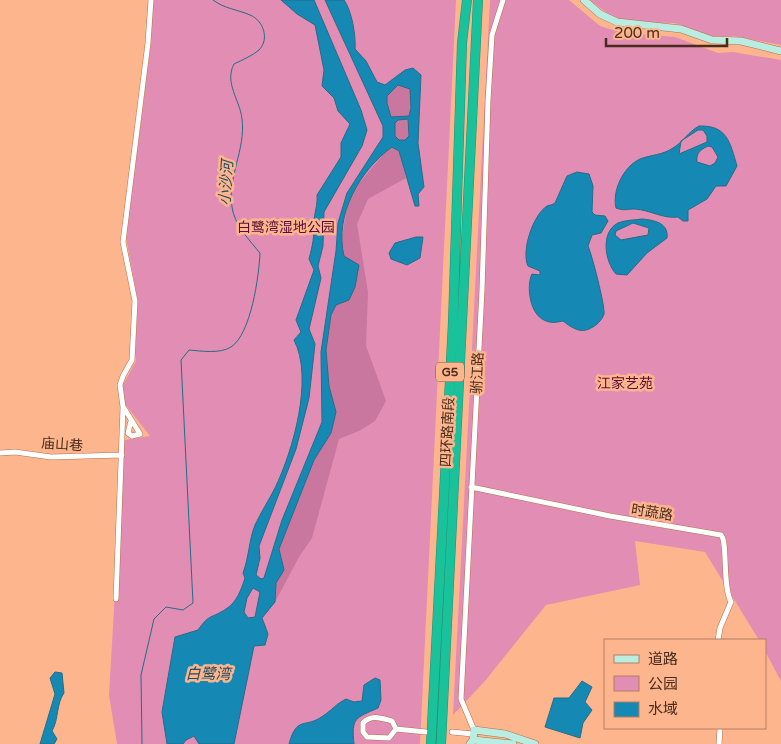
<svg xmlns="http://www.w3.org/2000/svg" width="781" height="744" font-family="'Varela Round','Noto Sans SC',sans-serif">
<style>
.green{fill:#e18db4}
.forest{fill:#c9779f}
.water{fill:#1589b4;stroke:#256d86;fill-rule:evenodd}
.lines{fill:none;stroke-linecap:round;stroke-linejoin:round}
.stream{stroke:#256d86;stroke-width:1}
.street-casing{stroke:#b37049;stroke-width:6}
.secondary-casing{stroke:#b37049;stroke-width:8}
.highway-casing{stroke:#2a8e6e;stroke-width:10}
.street{stroke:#fff;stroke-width:5}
.secondary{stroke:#baede1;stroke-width:7}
.highway{stroke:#19c29a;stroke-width:9}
.labels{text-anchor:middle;stroke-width:5;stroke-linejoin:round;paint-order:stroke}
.shield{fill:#fdb58d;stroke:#7f553e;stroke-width:1}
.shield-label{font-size:12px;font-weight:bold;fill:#492c1c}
.park-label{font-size:14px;fill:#570d38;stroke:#fdb58d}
.street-label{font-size:14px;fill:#492c1c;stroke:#fdb58d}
.water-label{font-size:15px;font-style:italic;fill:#234d61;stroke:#fdb58d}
</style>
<rect width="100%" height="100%" fill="#fdb58d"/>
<!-- green -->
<path class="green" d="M 153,0 L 456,0 L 420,744 L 117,744 L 109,695 L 124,440 L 150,436 L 125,404 L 123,385 L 136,361 L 135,353 L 138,302 L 126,237 L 151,43 Z
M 490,0 L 569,0 L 600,26 L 620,32 L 675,37 L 718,53 L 733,52 L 781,60 L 781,681 L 765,651 L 765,640 L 759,640 L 705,552 L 635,541 L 640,585 L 546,605 L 485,681 L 453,715 Z
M 590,0 L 781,0 L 781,45 L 734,36 L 712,36 L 675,23 L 628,22 L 612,17 Z"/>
<!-- forest -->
<path class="forest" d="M 399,84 L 410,89 L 411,108 L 409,117 L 391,117 L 387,103 L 387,96 Z
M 408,119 L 409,136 L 405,140 L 399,140 L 395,136 L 395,123 L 398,120 Z
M 392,147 L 399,151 L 406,178 L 368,199 L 357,224 L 368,292 L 366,346 L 386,401 L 375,421 L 359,431 L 339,439 L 312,538 L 299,557 L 275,602 L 276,583 L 284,570 L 279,549 L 314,460 L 331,433 L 336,412 L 329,386 L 326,350 L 331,315 L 336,305 L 344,256 L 341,243 L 348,203 L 356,187 L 385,152 Z"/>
<!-- water -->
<path class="water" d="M 281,0 L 314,0 L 361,110 L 367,130 L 362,146 L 324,212 L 323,246 L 318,266 L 321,278 L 309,329 L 315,344 L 309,398 L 296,449 L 259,546 L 260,558 L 256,575 L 261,579 L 264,578 L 282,520 L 322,422 L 321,352 L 336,251 L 338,223 L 347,193 L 383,137 L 383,126 L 325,0 L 344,0 C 352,11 356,36 355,49 L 366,61 L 377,82 L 385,85 L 405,70 L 413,68 L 421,75 L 418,143 L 424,187 L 418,194 L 419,206 L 415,206 L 399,151 L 392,147 C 360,170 334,215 344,256 L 359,265 L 355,287 L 349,300 L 336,305 L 331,315 L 326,350 L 329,386 L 336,412 L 331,433 L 314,460 L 279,549 L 284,570 L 276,583 L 275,602 L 262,618 L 268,634 L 265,645 L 254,646 L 234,744 L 199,744 L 194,736 L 186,740 L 183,744 L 167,744 L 162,712 L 175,637 L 198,630 C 210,613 211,619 226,609 C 237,602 241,590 245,578 L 243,573 C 249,557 249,540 255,525 C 261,512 269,500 275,488 C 293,451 314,378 294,340 L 301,332 L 296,320 L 314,270 L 309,259 C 313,244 314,238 314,223 C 314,213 318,205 317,195 L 341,157 L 341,143 L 350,124 L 338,111 L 334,98 L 322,86 L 324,70 L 315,25 L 297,14 ZM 398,85 L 410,89 L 411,108 L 409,116 L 391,117 L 387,103 L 387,96 ZM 408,119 L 409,136 L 405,140 L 399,140 L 395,136 L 395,123 L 398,120 ZM 253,588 L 260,592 L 255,617 L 248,618 L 244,612 L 247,598 Z
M 699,126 C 727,125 730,142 737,166 L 726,186 L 716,186 L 707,199 L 688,210 L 688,221 L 683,221 L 678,217 C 663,219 650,210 635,209 C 627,209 624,211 616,208 C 612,191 623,167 640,159 C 650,155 663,155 673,148 C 683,142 688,132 699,126 ZM 698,130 L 703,130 L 707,136 L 707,142 L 679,154 L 681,141 ZM 708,146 L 712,147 L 718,157 L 715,163 L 710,166 L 697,162 C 696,153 700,150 708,146 Z
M 577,172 L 589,174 L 593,186 L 592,212 L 595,215 L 605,216 L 608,221 L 601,233 L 592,235 L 588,246 C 592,255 605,305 604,314 C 602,320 597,325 591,328 C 581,334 572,328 563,321 C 557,322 551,324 544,320 C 530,314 526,286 532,274 L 540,275 L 540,271 L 528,266 C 521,251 533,215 547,206 C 550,205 552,205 555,203 L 567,176 Z
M 642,219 C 654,220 669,223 667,238 L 647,253 L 627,275 L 616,274 C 605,262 600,232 618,223 C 625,220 635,220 642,219 ZM 633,223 L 649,228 L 648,235 L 621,240 L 615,235 L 616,231 Z
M 416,237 L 423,237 L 420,258 L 407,265 L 391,259 L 389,253 L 395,243 Z
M 55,672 L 62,673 L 64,693 C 56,704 59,719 52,731 L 57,739 L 54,744 L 40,744 L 55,694 L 50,678 Z
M 375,678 L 380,680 L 381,700 L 378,708 C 356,718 351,717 354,744 L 289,744 C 297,715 305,729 323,716 C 332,710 336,704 346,699 L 354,702 L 362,701 L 364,685 Z
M 582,681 L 592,687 L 585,702 L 592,710 L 583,723 L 580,738 L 545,727 L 554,698 L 569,698 Z"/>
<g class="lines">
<!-- stream -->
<path class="stream" d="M 142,744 L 141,675 L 154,619 L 166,607 L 183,610 L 193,603 L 181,360 L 189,350 C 201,351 220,354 231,347 C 251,334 259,276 260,253 C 250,241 234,224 232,207 C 227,178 246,149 242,119 C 240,100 224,83 234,64 C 242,60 252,56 259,50 C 270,39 263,20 250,15 C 236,9 225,9 213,0"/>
<!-- street casing -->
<g class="street-casing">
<path id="street" d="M 124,408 L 140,434 L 132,436 L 128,433 L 131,421
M 0,453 L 15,452 L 51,457 L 122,455
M 471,487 L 610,516 L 721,535 C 728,542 722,585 731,602 L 720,628 L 718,640
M 116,599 L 123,407 L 120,385 L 123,376 L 132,360 L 135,301 L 123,242 L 148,43 L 151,0
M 396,729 L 389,738 L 367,737 L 363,732 L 363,723 C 371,714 381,718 392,721 L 396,729 L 426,732
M 474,730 L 461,699 L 482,290 L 488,100 L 492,35 L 503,0
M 452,732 L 473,734
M 719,744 L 720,728"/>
</g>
<!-- secondary casing -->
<g class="secondary-casing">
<path id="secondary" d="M 584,0 L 600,14 L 617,22 L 681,29 L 712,40 L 741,41 L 781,51
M 473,740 L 513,744
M 470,744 L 473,740 L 474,730 L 505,734 L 535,744"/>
</g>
<!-- highway casing -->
<g class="highway-casing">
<path id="highway" d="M 431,744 L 453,322 L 462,43 L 467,0
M 441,744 L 478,0"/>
</g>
<!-- street -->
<use href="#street" class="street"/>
<!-- secondary -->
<use href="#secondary" class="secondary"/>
<!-- highway -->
<use href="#highway" class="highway"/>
</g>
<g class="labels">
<!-- shield labels -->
<rect class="shield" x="436" y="362.5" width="28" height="19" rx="4"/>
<g class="shield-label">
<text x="450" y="376">G5</text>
</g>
<!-- park labels -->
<g class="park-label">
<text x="286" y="232">白鹭湾湿地公园</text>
<text x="625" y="388">江家艺苑</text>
</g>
<!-- street labels -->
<g class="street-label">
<text transform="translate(477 373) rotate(-87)" y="5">驸江路</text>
<text transform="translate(447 432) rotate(-87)" y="5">四环路南段</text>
<text transform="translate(62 444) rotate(4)" y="5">庙山巷</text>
<text transform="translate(652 512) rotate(9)" y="5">时蔬路</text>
</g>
<!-- water labels -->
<g class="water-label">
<text transform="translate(226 183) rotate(-86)" y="5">小沙河</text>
<text x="208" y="679">白鹭湾</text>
</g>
</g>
<!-- legend -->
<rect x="604" y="639" width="162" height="90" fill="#fdb58d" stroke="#b57e60"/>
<rect x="614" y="655" width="25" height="8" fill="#baede1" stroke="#b57e60"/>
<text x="648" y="664" font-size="15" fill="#492c1c">道路</text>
<rect x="614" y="676" width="25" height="15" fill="#e18db4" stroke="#b57e60"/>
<text x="648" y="689" font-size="15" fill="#492c1c">公园</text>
<rect x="614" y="702" width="25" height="15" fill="#1589b4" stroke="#b57e60"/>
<text x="648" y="714" font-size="15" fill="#492c1c">水域</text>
<!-- scale -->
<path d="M606 38v8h121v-8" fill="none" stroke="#492c1c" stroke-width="2.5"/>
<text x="614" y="38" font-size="15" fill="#492c1c" stroke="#fdb58d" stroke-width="4" paint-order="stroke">200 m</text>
</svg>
